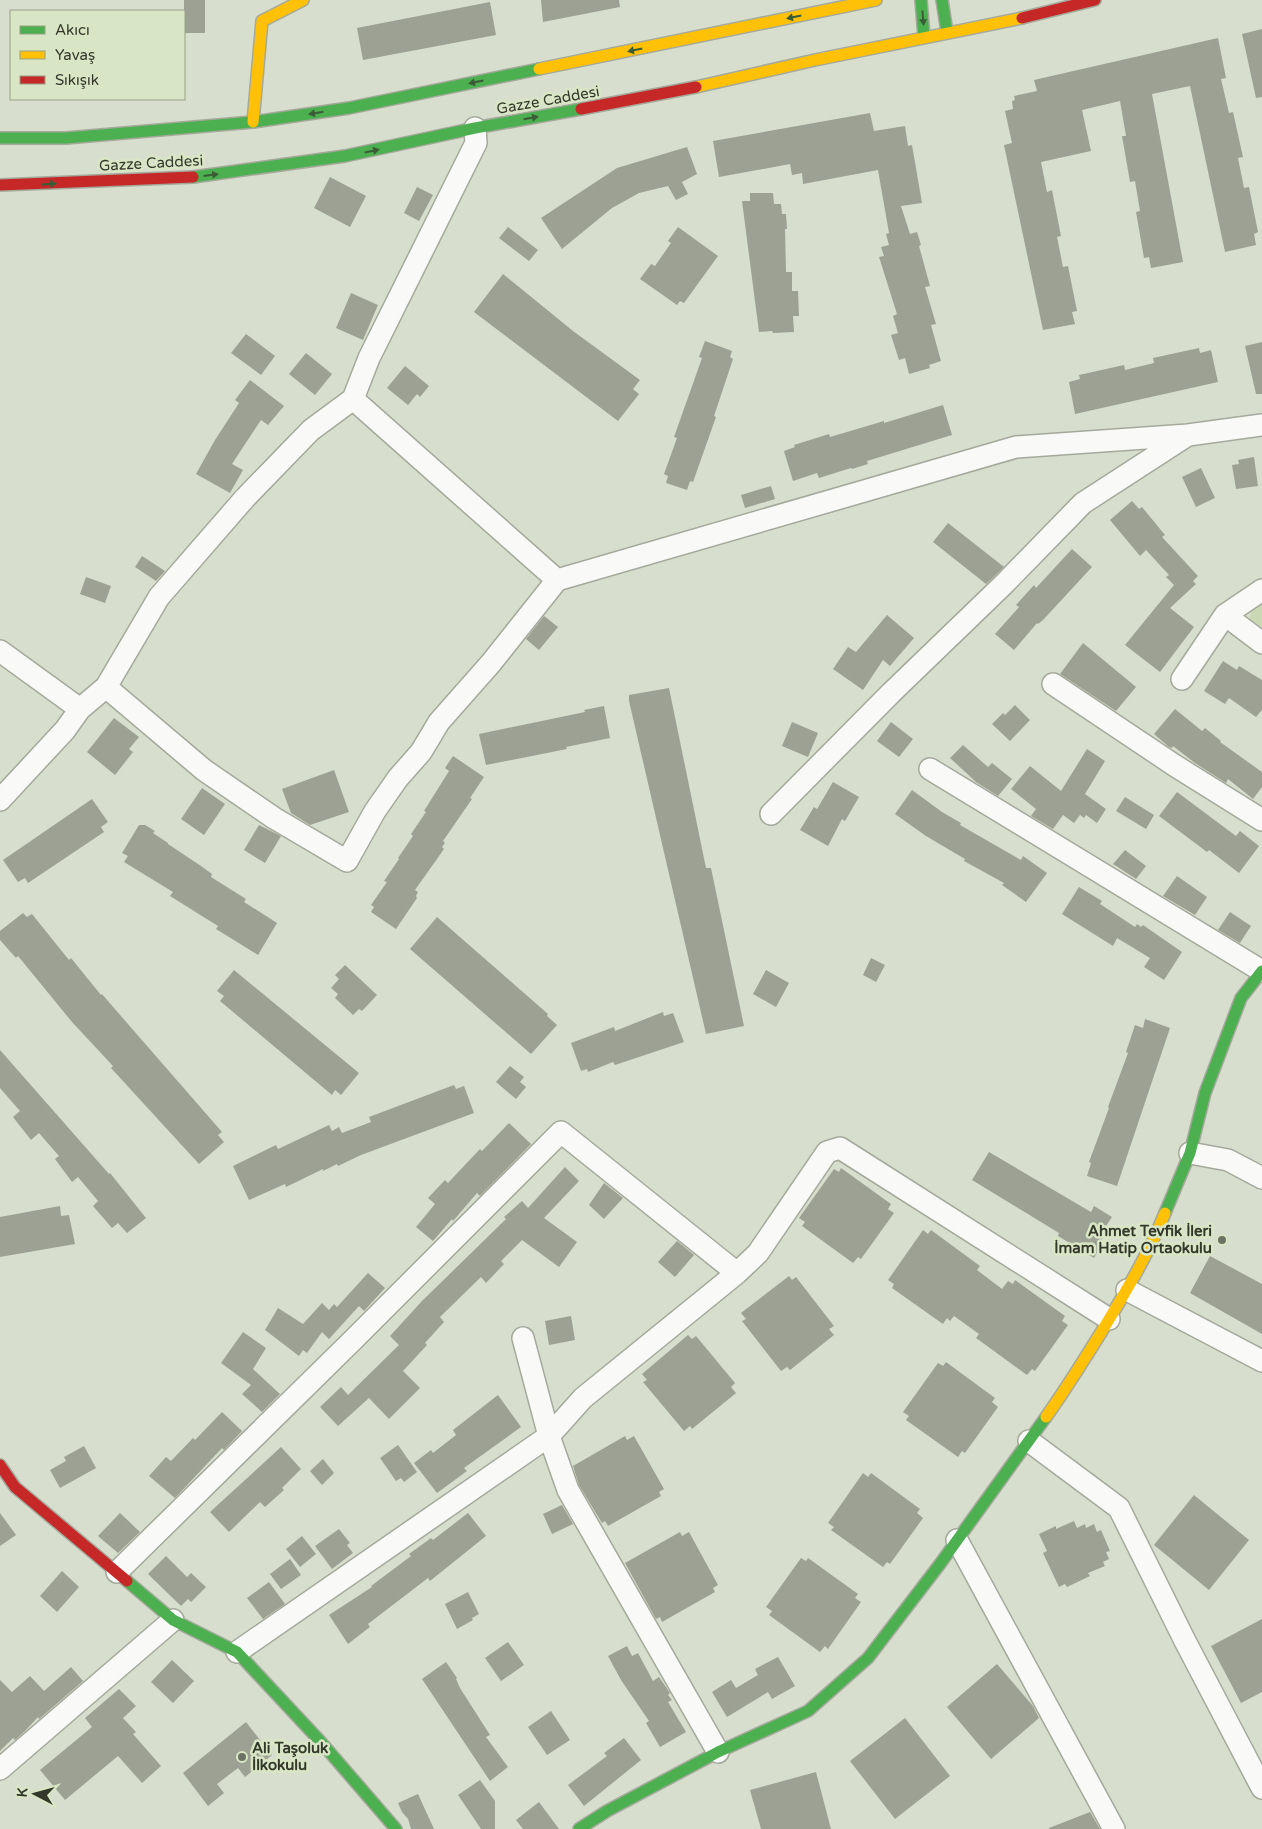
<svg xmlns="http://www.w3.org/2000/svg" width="1262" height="1829" font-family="'Varela Round',sans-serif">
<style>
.green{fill:#cad8b3}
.building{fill:#9ca193}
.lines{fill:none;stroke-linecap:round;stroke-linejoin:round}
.street-casing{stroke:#a4a99c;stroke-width:24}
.fast-casing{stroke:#a4a99c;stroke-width:14}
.slow-casing{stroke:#a4a99c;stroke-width:14}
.jam-casing{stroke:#a4a99c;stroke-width:14}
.street{stroke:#f9faf8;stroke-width:21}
.fast{stroke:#4caf50;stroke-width:11}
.slow{stroke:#ffc107;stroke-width:11}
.jam{stroke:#c62828;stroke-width:11}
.oneway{fill:#3a5c36}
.poi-dot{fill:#6d7264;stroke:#d9e6c5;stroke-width:2}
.labels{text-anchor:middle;stroke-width:5;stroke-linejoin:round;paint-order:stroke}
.street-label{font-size:15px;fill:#33382b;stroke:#d9e6c5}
.poi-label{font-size:15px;font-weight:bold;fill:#33382b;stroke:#d9e6c5;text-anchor:end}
</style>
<rect width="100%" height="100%" fill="#d8decd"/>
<!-- green -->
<path class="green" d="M 1262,604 L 1262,632 L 1250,622 C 1250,612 1251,607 1262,604 Z"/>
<!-- building -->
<path class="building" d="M 184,0 L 205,0 L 205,33 L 184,33 Z
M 541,0 L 619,0 L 620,7 L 543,22 Z
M 490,2 L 496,35 L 363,60 L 357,28 Z
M 1262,29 L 1262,97 L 1256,98 L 1242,34 Z
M 1218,38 L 1226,78 L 1221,79 L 1229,113 L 1233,112 L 1243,157 L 1238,158 L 1244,188 L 1249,187 L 1258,232 L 1254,234 L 1256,245 L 1225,252 L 1190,86 L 1152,94 L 1183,262 L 1151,268 L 1149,257 L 1144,258 L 1136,212 L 1140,211 L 1135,181 L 1130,182 L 1122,136 L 1126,136 L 1120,101 L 1082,110 L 1091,151 L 1041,162 L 1047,192 L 1052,190 L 1061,236 L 1057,237 L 1063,267 L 1068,266 L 1077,311 L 1072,312 L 1075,324 L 1043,330 L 1004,145 L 1012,143 L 1005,111 L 1013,109 L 1012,101 L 1015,100 L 1014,96 L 1037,91 L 1034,80 Z
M 870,113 L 874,131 L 905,126 L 908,146 L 912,145 L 922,203 L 901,206 L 910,234 L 917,232 L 921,245 L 919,246 L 930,286 L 925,287 L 936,324 L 931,325 L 941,361 L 929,365 L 930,368 L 909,374 L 905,358 L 899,360 L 891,335 L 898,333 L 893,316 L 897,314 L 879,257 L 884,256 L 881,247 L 889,245 L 886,234 L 889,233 L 878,170 L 803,184 L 802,173 L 792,175 L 790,164 L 719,177 L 713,141 Z
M 687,147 L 697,174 L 682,182 L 688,194 L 676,200 L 668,186 L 639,193 L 612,208 L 562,249 L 541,218 L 617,168 Z
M 330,177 L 366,196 L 350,227 L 314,208 Z
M 417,187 L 433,195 L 419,221 L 404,213 Z
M 750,193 L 773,193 L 774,204 L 781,204 L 782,214 L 786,214 L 787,229 L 785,229 L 786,272 L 792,272 L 792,291 L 798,291 L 799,316 L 793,316 L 794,332 L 773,333 L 772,331 L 759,332 L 742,201 L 750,201 Z
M 508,227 L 538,250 L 529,261 L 499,238 Z
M 678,227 L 718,256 L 684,303 L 680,301 L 677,305 L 640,279 L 651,264 L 655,266 L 671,243 L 668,241 Z
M 503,274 L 573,331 L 640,380 L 633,389 L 639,394 L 618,421 L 474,312 Z
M 351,293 L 378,305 L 363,340 L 336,328 Z
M 246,334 L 275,356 L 261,375 L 231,353 Z
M 705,341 L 732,351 L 730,357 L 733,359 L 714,416 L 716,417 L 693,482 L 690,481 L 687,490 L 666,483 L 668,476 L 664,474 L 677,438 L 674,437 L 702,358 L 699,357 Z
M 1262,342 L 1262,394 L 1256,394 L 1245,346 Z
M 1199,348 L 1200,353 L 1211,350 L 1218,382 L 1075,414 L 1069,382 L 1080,379 L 1079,375 L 1124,365 L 1125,370 L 1154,363 L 1153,358 Z
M 306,353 L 332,374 L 315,395 L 289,374 Z
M 405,366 L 429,386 L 420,397 L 417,394 L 408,405 L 387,388 Z
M 250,380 L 284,406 L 268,425 L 261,420 L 232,464 L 243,470 L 230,493 L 196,474 L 215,440 L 239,403 L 235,400 Z
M 943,405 L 952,435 L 867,461 L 868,464 L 852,469 L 851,468 L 819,478 L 817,473 L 793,481 L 784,451 L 795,447 L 794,445 L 829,434 L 830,437 L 884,421 L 884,423 Z
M 1254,457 L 1258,486 L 1236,489 L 1232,465 L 1239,464 L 1238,460 Z
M 1201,468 L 1215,498 L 1196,507 L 1182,477 Z
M 771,486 L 775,499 L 745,508 L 741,495 Z
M 1132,501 L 1139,509 L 1142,507 L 1165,535 L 1162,537 L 1198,576 L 1193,581 L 1196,584 L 1170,608 L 1194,627 L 1160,672 L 1125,645 L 1174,585 L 1166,577 L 1169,575 L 1146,550 L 1140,556 L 1110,520 Z
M 948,523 L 1004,567 L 986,584 L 933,542 Z
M 1072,549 L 1092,567 L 1043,620 L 1038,624 L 1037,623 L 1014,650 L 995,634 L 1019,607 L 1016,605 L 1034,585 L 1036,588 Z
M 142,556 L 165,571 L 156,581 L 135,567 Z
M 86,577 L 111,586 L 105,603 L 80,594 Z
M 887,615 L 914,638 L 890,666 L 883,660 L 863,690 L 833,669 L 848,647 L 856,652 Z
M 544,616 L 558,627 L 539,650 L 526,639 Z
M 1083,643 L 1136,687 L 1116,711 L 1060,674 Z
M 1223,661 L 1237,670 L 1239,666 L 1262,680 L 1262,710 L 1256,717 L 1229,698 L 1225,704 L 1204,691 Z
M 669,688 L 706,868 L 711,868 L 744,1026 L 706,1034 L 629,701 L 629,695 Z
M 1015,705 L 1030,720 L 1010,741 L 992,724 L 1003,713 L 1005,715 Z
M 604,706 L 610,738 L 566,747 L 567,749 L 486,765 L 479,734 L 585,712 L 584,710 Z
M 1175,709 L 1202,731 L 1205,728 L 1221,741 L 1220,742 L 1262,772 L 1262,787 L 1253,799 L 1228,779 L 1226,783 L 1195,763 L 1173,746 L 1172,748 L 1169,747 L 1154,734 Z
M 114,718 L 139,737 L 129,749 L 133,752 L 115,775 L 87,752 Z
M 792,722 L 818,733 L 808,757 L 782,746 Z
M 891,722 L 913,739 L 899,757 L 877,741 Z
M 963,745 L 988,767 L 992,763 L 1012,779 L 998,796 L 976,782 L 950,758 Z
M 1087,749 L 1105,761 L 1085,794 L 1106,809 L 1097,823 L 1086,815 L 1084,818 L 1080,815 L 1074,823 L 1063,815 L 1053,829 L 1031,816 L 1036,809 L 1011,789 L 1030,766 L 1061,791 Z
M 453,756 L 484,777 L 470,798 L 472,799 L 443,841 L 445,843 L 442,847 L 444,849 L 415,890 L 418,892 L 416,896 L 417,898 L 396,929 L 371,912 L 374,907 L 371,905 L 387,882 L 384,881 L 399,859 L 398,858 L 413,836 L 411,834 L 426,812 L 424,811 L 449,771 L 445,768 Z
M 334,770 L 349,812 L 310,825 L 291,813 L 282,789 Z
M 833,782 L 859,797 L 845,821 L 842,819 L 828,846 L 800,830 L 814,807 L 817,809 Z
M 202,788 L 225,804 L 204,835 L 181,819 Z
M 912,790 L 942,812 L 961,823 L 960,825 L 1021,860 L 1023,856 L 1047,873 L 1026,902 L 1002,885 L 1004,883 L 964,861 L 965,859 L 926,836 L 895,814 Z
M 1177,792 L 1236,836 L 1240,831 L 1259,846 L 1239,873 L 1209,850 L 1207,852 L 1159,816 Z
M 1125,797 L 1154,815 L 1146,829 L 1116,811 Z
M 92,799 L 108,822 L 101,827 L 104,832 L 28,883 L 25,878 L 18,882 L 3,860 Z
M 139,825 L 145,825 L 155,831 L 153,833 L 168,843 L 168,844 L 201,866 L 212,874 L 211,877 L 246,899 L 244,902 L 277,923 L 258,955 L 216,929 L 218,926 L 170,896 L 173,892 L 124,862 L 128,856 L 122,853 Z
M 259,825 L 281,836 L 265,863 L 244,850 Z
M 1125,850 L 1146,866 L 1136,879 L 1113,864 Z
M 1177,876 L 1207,897 L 1195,915 L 1163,896 Z
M 1079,887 L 1102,901 L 1100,904 L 1135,927 L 1137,924 L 1141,927 L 1143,925 L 1182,952 L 1164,980 L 1144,967 L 1150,958 L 1117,938 L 1113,946 L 1062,914 Z
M 1230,912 L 1251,926 L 1240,943 L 1218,930 Z
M 23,913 L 27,917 L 32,914 L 69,960 L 71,958 L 101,995 L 102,994 L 114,1008 L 222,1132 L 218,1135 L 224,1142 L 199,1164 L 111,1068 L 113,1066 L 72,1022 L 18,956 L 16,958 L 0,940 L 0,931 Z
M 437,917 L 548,1014 L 547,1016 L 557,1025 L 531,1054 L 410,949 Z
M 871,958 L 885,965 L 876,982 L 863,975 Z
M 345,965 L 377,995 L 362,1011 L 359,1009 L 353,1015 L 335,998 L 338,994 L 331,988 L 339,979 L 335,975 Z
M 234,970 L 359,1073 L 341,1095 L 335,1090 L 332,1095 L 220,1001 L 224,996 L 217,991 Z
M 766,970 L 789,983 L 776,1007 L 753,994 Z
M 663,1012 L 664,1016 L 673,1013 L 684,1042 L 615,1065 L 613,1062 L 588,1072 L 587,1069 L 581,1071 L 571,1043 L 614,1027 L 615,1031 Z
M 1145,1019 L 1170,1028 L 1117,1186 L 1087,1176 L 1091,1163 L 1089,1162 L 1109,1108 L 1108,1107 L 1128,1053 L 1126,1052 L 1135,1025 L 1143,1028 Z
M 0,1050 L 109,1174 L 110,1173 L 146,1218 L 127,1233 L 118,1223 L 112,1228 L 93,1206 L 98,1201 L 78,1177 L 72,1182 L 55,1159 L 59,1156 L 39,1133 L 31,1140 L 13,1117 L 20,1111 L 0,1088 Z
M 510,1066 L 524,1077 L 520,1082 L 526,1087 L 516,1099 L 496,1082 Z
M 454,1085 L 456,1089 L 464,1086 L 474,1113 L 361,1155 L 338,1166 L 337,1164 L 323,1171 L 323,1169 L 286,1187 L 285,1184 L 249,1200 L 233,1166 L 276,1145 L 278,1149 L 329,1125 L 332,1131 L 339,1127 L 342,1133 L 371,1122 L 369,1117 Z
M 509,1123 L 531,1144 L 480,1196 L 477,1193 L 453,1221 L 452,1219 L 433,1241 L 416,1227 L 435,1204 L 428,1198 L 445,1180 L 448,1183 L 480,1149 L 482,1151 Z
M 989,1152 L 1091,1212 L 1094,1206 L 1112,1217 L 1106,1226 L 1109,1228 L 1101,1241 L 1103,1242 L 1094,1258 L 1058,1236 L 1059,1233 L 972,1180 Z
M 565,1167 L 579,1181 L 544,1218 L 577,1242 L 559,1267 L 522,1240 L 501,1261 L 504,1264 L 486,1283 L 481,1277 L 440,1317 L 444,1322 L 425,1343 L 427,1345 L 403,1371 L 420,1388 L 389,1419 L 369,1398 L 338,1426 L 320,1407 L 341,1387 L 348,1395 L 399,1345 L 390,1336 L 422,1301 L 506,1219 L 504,1217 L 522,1201 L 528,1208 Z
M 841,1168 L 891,1204 L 888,1209 L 894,1213 L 861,1259 L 858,1257 L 853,1263 L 802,1226 L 805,1222 L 799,1218 L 834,1169 L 839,1172 Z
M 604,1183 L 623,1198 L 604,1219 L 589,1205 Z
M 60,1206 L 61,1216 L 69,1215 L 75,1244 L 0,1257 L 0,1217 Z
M 923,1230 L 928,1234 L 931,1230 L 980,1266 L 977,1270 L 1002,1289 L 1008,1281 L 1013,1284 L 1015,1280 L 1065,1316 L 1062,1321 L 1068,1325 L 1035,1371 L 1032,1369 L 1027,1375 L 976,1338 L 979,1334 L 954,1316 L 950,1321 L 947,1318 L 943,1324 L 892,1288 L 894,1284 L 888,1280 Z
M 677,1241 L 694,1255 L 675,1277 L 658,1262 Z
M 1210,1256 L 1262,1284 L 1262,1334 L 1190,1293 Z
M 368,1273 L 385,1288 L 364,1311 L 359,1306 L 329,1339 L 322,1332 L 307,1353 L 303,1350 L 299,1356 L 265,1330 L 278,1308 L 303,1324 L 322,1303 L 329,1310 L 334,1304 L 337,1307 Z
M 789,1276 L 792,1280 L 796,1277 L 834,1326 L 829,1329 L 834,1335 L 790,1370 L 787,1367 L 781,1371 L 742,1321 L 746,1319 L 741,1313 Z
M 571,1316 L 575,1340 L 549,1345 L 545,1321 Z
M 243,1332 L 266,1348 L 253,1369 L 280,1394 L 262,1412 L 242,1394 L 251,1385 L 221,1363 Z
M 688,1335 L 692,1339 L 696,1336 L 735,1383 L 731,1387 L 736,1393 L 692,1429 L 690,1426 L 684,1431 L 643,1382 L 647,1380 L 642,1374 Z
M 946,1362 L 995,1398 L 992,1402 L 998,1407 L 965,1453 L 962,1451 L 958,1457 L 906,1420 L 909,1416 L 903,1412 L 938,1363 L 943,1366 Z
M 498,1395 L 521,1427 L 464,1468 L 467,1471 L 437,1493 L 414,1463 L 431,1450 L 433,1453 L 456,1435 L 453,1430 Z
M 222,1412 L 242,1431 L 224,1450 L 222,1448 L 175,1498 L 149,1476 L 166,1457 L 171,1461 L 193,1438 L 195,1440 Z
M 625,1436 L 627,1440 L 634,1436 L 664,1489 L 659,1492 L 661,1496 L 608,1526 L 605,1521 L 602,1523 L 579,1485 L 573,1466 Z
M 398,1445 L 417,1472 L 404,1482 L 401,1478 L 396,1481 L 380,1458 Z
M 84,1446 L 96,1468 L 60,1488 L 50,1470 L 66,1461 L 64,1457 Z
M 281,1447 L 301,1469 L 282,1488 L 284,1490 L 265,1507 L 260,1502 L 229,1532 L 210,1512 Z
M 323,1459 L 334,1473 L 322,1485 L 310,1471 Z
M 863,1473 L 868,1477 L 871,1473 L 920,1509 L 917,1513 L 923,1518 L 890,1564 L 887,1562 L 883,1567 L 831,1530 L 834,1527 L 828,1523 Z
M 1194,1495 L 1249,1540 L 1209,1590 L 1154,1545 Z
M 562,1505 L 573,1524 L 552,1534 L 543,1514 Z
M 0,1513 L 16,1535 L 0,1546 Z
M 120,1513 L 140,1532 L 118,1553 L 98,1536 Z
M 468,1513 L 486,1536 L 430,1581 L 428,1578 L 368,1624 L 370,1627 L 348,1644 L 329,1615 L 372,1587 L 371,1586 L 411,1556 L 409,1554 L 431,1538 L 433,1540 Z
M 1074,1521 L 1077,1528 L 1085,1524 L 1086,1528 L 1094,1524 L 1097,1532 L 1101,1530 L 1110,1551 L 1106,1552 L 1109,1559 L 1103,1562 L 1105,1566 L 1088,1573 L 1090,1576 L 1067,1587 L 1065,1584 L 1059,1587 L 1043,1553 L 1047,1551 L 1039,1534 L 1056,1526 L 1056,1529 Z
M 339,1529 L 350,1543 L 347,1545 L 353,1553 L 332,1569 L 315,1546 Z
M 680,1532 L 682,1536 L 689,1532 L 718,1585 L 713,1588 L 715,1592 L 662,1622 L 660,1617 L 656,1619 L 625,1563 Z
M 302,1536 L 316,1554 L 300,1567 L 286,1549 Z
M 166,1556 L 187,1577 L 191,1573 L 206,1587 L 191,1602 L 188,1599 L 181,1606 L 148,1574 Z
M 801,1558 L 806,1561 L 808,1558 L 858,1594 L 855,1598 L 861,1602 L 828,1649 L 825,1646 L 820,1652 L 769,1615 L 772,1611 L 766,1607 Z
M 290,1559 L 301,1575 L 281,1589 L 270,1574 Z
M 62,1571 L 79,1587 L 57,1612 L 40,1596 Z
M 269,1582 L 285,1604 L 263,1619 L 247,1598 Z
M 468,1592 L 479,1614 L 472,1618 L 473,1620 L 457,1629 L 445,1604 Z
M 1262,1619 L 1262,1692 L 1241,1703 L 1211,1646 Z
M 508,1642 L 524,1665 L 501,1681 L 485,1658 Z
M 627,1646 L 632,1656 L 638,1653 L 653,1681 L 659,1677 L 670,1693 L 668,1695 L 672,1700 L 668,1702 L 686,1732 L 660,1747 L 646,1723 L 649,1721 L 621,1680 L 608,1656 Z
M 778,1657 L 795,1686 L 772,1699 L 768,1692 L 727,1717 L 712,1692 L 731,1680 L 736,1688 L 758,1675 L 755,1669 Z
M 172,1660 L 194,1681 L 173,1703 L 151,1682 Z
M 446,1662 L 457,1678 L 456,1679 L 460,1688 L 490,1735 L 486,1737 L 508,1767 L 490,1781 L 422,1679 Z
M 997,1664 L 1033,1706 L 1039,1718 L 991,1759 L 947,1707 Z
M 71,1667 L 83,1681 L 39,1719 L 38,1717 L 25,1731 L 15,1740 L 13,1738 L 0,1751 L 0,1680 L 12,1692 L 30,1676 L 44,1691 Z
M 119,1689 L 136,1706 L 123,1718 L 136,1732 L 133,1734 L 161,1766 L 142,1783 L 118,1756 L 65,1800 L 40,1770 L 92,1727 L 85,1718 Z
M 551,1711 L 570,1740 L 547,1755 L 528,1727 Z
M 905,1718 L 950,1776 L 895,1819 L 850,1761 Z
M 246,1722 L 272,1755 L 245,1777 L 238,1768 L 217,1784 L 224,1793 L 208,1806 L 183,1773 Z
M 624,1738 L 641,1760 L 584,1806 L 568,1785 L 607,1756 L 604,1753 Z
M 816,1772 L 831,1829 L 761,1829 L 750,1790 Z
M 480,1780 L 495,1801 L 495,1829 L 481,1829 L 458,1795 Z
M 418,1794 L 434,1829 L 411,1829 L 408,1819 L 402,1812 L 398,1803 Z
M 539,1802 L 559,1829 L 523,1829 L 516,1820 Z
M 1090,1812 L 1100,1829 L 1049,1829 L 1049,1828 Z"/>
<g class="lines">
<!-- street casing -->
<g class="street-casing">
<path id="street" d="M 353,399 L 557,580 L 1016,447 L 1188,435
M 1225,615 L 1262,643
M 0,651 L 80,709
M 1182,679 L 1225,615 L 1262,590
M 1053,684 L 1174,765 L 1262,820
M 106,687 L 204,770 L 274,818 L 347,861 L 375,811 L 398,778 L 421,752 L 439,722 L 491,663 L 557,580
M 930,769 L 1262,971
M 0,800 L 65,730 L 80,709 L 106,687 L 159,597 L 245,498 L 311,430 L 353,399 L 369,358 L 476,143 L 475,128
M 771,814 L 891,693 L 1003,585 L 1083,503 L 1188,435 L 1262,425
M 1190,1153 L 1228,1160 L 1262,1178
M 1127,1290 L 1262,1361
M 523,1338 L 549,1436 L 568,1490 L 718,1752
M 1029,1441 L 1119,1508 L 1185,1641 L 1262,1788
M 957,1540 L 1114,1829
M 117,1572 L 352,1341 L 561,1132 L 737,1273
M 237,1652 L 549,1436 L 583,1398 L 737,1273 L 758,1253 L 827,1152 L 840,1148 L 1109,1319
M 0,1769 L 173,1620"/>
</g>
<!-- fast casing -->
<g class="fast-casing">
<path id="fast" d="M 921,0 L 924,37
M 942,0 L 947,32
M 0,138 L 66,138 L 253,122 L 349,108 L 539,69
M 193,177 L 345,156 L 475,128 L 581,109
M 1165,1213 L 1190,1153 L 1205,1093 L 1241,998 L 1262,971
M 127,1581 L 173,1620 L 237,1652 L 320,1741 L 396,1829
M 579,1829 L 607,1811 L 718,1752 L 808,1711 L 868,1658 L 940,1564 L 1046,1417"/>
</g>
<!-- slow casing -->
<g class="slow-casing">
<path id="slow" d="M 539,69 L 876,0
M 696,87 L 815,60 L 1022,18
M 253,122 L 262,21 L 303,0
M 1046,1417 C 1066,1389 1084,1360 1102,1331 C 1125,1293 1148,1255 1165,1213"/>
</g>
<!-- jam casing -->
<g class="jam-casing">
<path id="jam" d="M 1022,18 L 1095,0
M 581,109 L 696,87
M 0,185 L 193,177
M 0,1465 L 15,1487 L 127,1581"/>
</g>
<!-- street -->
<use href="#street" class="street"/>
<!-- fast -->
<use href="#fast" class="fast"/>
<!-- slow -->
<use href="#slow" class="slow"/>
<!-- jam -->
<use href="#jam" class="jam"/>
</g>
<!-- one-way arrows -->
<defs><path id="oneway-solid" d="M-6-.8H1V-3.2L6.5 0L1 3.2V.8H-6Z" transform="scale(1.25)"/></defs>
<g class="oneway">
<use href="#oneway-solid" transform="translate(794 17) rotate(168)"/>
<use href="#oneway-solid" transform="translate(923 18) rotate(85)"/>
<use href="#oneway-solid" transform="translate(635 50) rotate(168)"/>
<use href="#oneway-solid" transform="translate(476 82) rotate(168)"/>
<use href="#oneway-solid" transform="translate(316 113) rotate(171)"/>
<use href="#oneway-solid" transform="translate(531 118) rotate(-10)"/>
<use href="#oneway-solid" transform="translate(372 151) rotate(-12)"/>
<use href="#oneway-solid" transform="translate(211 175) rotate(-7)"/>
<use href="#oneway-solid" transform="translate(49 184) rotate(-3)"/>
</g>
<!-- markers -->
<g class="poi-dot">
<circle cx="1222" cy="1240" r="5"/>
<circle cx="242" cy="1757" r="5"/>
</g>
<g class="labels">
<!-- street labels -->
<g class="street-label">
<text transform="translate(548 100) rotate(-10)" y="5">Gazze Caddesi</text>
<text transform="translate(151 163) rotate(-3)" y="5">Gazze Caddesi</text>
</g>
<!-- poi labels -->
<g class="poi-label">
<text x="1212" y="1236">Ahmet Tevfik İleri<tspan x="1212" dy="17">İmam Hatip Ortaokulu</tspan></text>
<text x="252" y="1753" text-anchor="start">Ali Taşoluk<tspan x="252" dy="17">İlkokulu</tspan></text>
</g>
</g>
<!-- legend -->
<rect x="10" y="10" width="175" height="90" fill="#d9e6c5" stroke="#97a087"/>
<rect x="20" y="26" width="25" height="8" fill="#4caf50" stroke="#97a087"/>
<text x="55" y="35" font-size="15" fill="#33382b">Akıcı</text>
<rect x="20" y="51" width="25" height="8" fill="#ffc107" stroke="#97a087"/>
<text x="55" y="60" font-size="15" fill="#33382b">Yavaş</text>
<rect x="20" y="76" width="25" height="8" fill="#c62828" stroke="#97a087"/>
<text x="55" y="85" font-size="15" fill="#33382b">Sıkışık</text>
<!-- north arrow -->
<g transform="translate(35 1794) rotate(276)" stroke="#d9e6c5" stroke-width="4" paint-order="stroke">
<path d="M0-4L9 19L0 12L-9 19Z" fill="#33382b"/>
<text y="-8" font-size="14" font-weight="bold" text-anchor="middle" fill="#33382b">K</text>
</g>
</svg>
